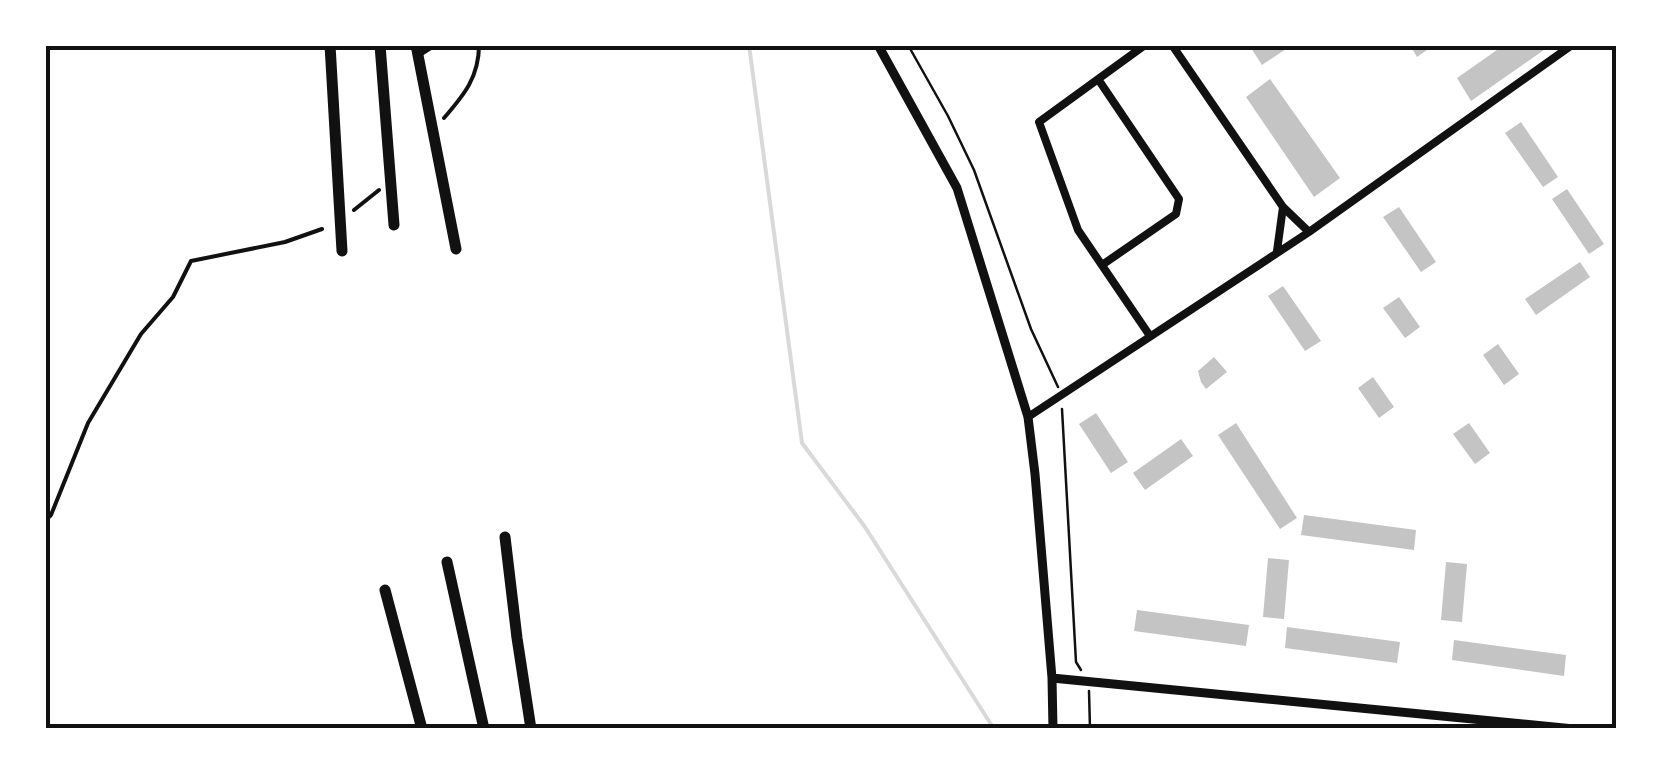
<svg xmlns="http://www.w3.org/2000/svg" width="1661" height="774" font-family="Lora,serif">
<style>
.lines{fill:none;stroke-linecap:round;stroke-linejoin:round}
.stream{stroke:#d9d9d9;stroke-width:4}
.building{fill:#c4c4c4}
.path{stroke:#111;stroke-width:2.5}
.service{stroke:#111;stroke-width:4}
.minor{stroke:#111;stroke-width:8}
.tertiary{stroke:#111;stroke-width:9}
.primary{stroke:#111;stroke-width:11}
.neatline{fill:none;stroke:#111;stroke-width:4}
</style>
<rect width="100%" height="100%" fill="#fff"/>
<g class="lines">
<!-- stream -->
<path class="stream" d="M 749,45 L 802,443 L 865,527 L 994,729"/>
</g>
<!-- building -->
<path class="building" d="M 1249,45 L 1292,45 L 1262,65 Z
M 1410,45 L 1434,45 L 1417,57 Z
M 1504,45 L 1551,45 L 1471,101 L 1457,78 Z
M 1270,79 L 1340,178 L 1314,197 L 1246,97 Z
M 1521,122 L 1558,177 L 1543,187 L 1505,133 Z
M 1567,189 L 1604,244 L 1589,254 L 1552,199 Z
M 1399,207 L 1436,262 L 1421,272 L 1383,217 Z
M 1580,262 L 1590,277 L 1536,315 L 1525,299 Z
M 1283,286 L 1321,341 L 1305,351 L 1268,296 Z
M 1399,297 L 1420,327 L 1405,338 L 1383,308 Z
M 1498,344 L 1519,374 L 1504,385 L 1483,355 Z
M 1214,357 L 1227,372 L 1206,389 L 1201,382 L 1198,371 Z
M 1373,377 L 1394,407 L 1379,418 L 1358,388 Z
M 1096,413 L 1128,462 L 1111,473 L 1079,424 Z
M 1236,423 L 1297,518 L 1280,529 L 1218,435 Z
M 1469,423 L 1490,453 L 1475,464 L 1453,434 Z
M 1181,439 L 1193,456 L 1145,490 L 1133,473 Z
M 1304,515 L 1416,530 L 1414,550 L 1301,535 Z
M 1268,558 L 1289,560 L 1284,619 L 1263,617 Z
M 1446,562 L 1467,564 L 1462,622 L 1441,620 Z
M 1137,610 L 1249,625 L 1246,646 L 1134,631 Z
M 1287,627 L 1400,642 L 1397,663 L 1285,648 Z
M 1454,640 L 1566,655 L 1564,676 L 1452,660 Z"/>
<g class="lines">
<!-- path -->
<path class="path" d="M 908,45 L 948,116 L 974,170 L 1031,329 L 1058,387
M 1062,409 L 1076,662 L 1081,670
M 1089,691 L 1090,729"/>
<!-- service -->
<path class="service" d="M 444,118 C 464,95 479,77 479,45
M 354,210 L 379,190
M 45,521 L 51,515 L 88,423 L 141,334 L 173,297 L 191,261 L 285,242 L 322,229"/>
<!-- minor -->
<path class="minor" d="M 1145,45 L 1039,122 L 1078,230 L 1150,336
M 1172,45 L 1283,207 L 1309,232
M 418,54 L 432,45
M 1098,79 L 1179,199 L 1176,214 L 1102,265
M 1277,251 L 1283,207
M 1028,417 L 1309,232 L 1572,45"/>
<!-- tertiary -->
<path class="tertiary" d="M 878,45 L 957,188 L 1028,417 L 1035,474 L 1052,678 L 1053,729
M 1052,678 L 1574,729"/>
<!-- primary -->
<path class="primary" d="M 330,45 L 342,251
M 380,45 L 394,225
M 416,45 L 456,249
M 505,537 L 517,638 L 531,729
M 447,562 L 484,729
M 385,590 L 422,729"/>
</g>
<!-- border -->
<rect width="1661" height="774" fill="none" stroke="#ffffff" stroke-width="95"/>
<rect x="48" y="48" width="1566" height="678" class="neatline"/>
</svg>
